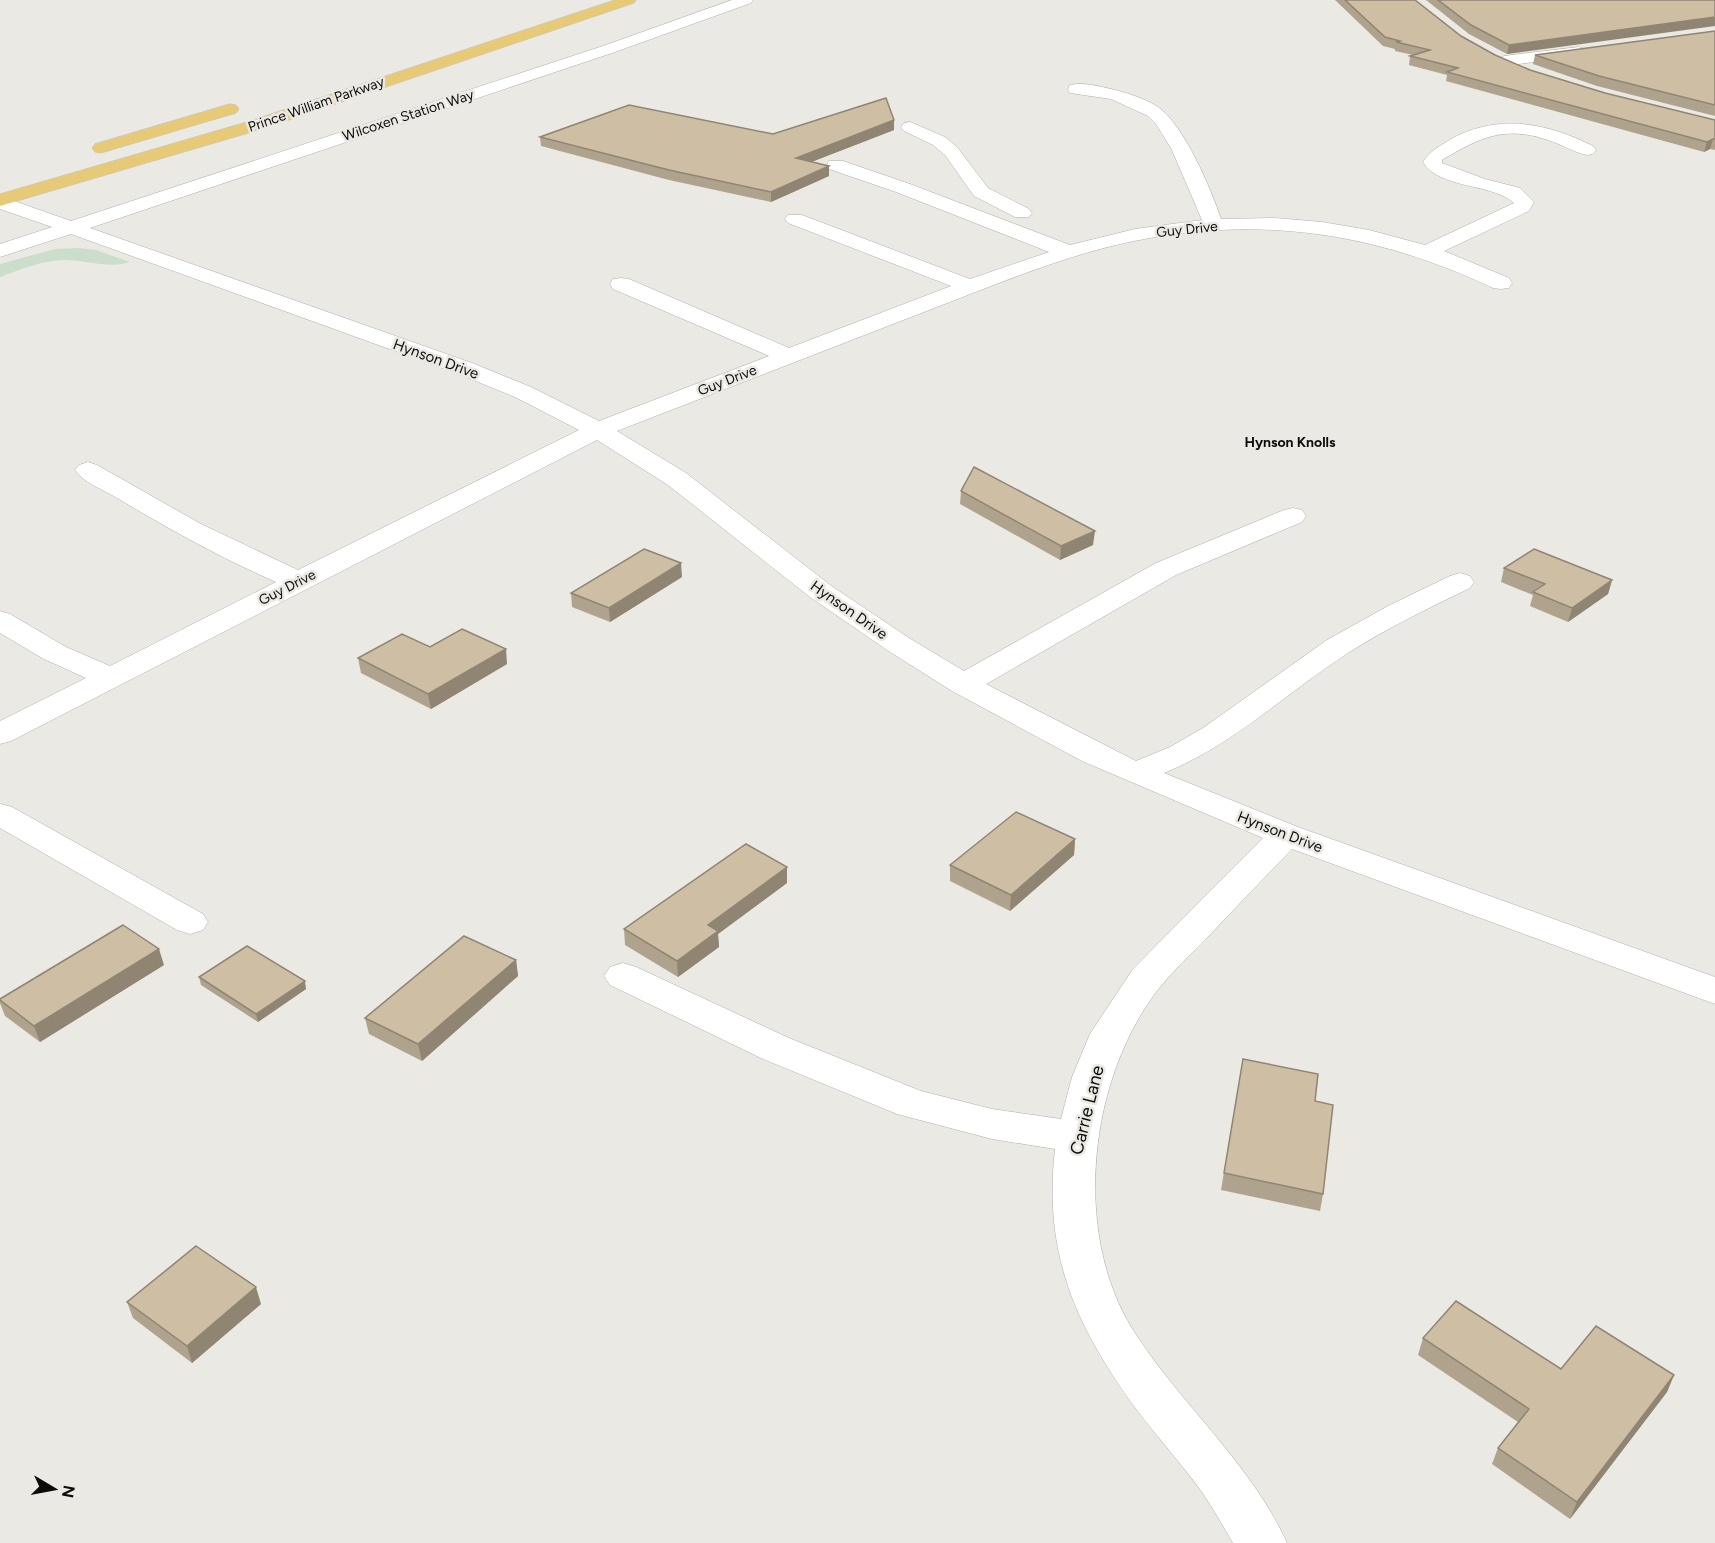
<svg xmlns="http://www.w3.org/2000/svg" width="1715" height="1543" font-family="Figtree,sans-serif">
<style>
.green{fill:#cbdecc}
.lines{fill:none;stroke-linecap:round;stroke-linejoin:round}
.minor-casing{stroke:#b2afab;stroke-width:1}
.highway-casing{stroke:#c5c5c4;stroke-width:1}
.minor{fill:#fff;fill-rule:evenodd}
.highway{fill:#e6ca78;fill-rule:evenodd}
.wall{fill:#b0a38d}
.shaded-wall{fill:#908573}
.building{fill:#cdbea4;stroke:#908573;stroke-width:1.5}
.labels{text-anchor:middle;stroke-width:5;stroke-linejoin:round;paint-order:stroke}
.far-street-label{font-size:14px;fill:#0d0c0a;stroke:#ebe9e4}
.far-neighbourhood-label{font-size:14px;font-weight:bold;fill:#0d0c0a;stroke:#ebe9e4}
.street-label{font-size:15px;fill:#0d0c0a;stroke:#ebe9e4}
.near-street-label{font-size:18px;fill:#0d0c0a;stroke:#ebe9e4}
</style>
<rect width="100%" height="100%" fill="#ebe9e4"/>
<!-- green -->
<path class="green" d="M 78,248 L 96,250 L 130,262 C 110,269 85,260 64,260 C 43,260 19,270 0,277 L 0,264 L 55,249 Z"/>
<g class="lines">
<!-- minor casing -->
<g class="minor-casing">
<path id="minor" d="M 732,0 L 753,0 L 751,3 L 615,52 L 90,228 L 472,363 L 531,387 L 599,421 L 769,356 L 613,289 L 610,284 L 613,279 L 621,278 L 629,279 L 789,348 L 951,286 L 788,223 L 785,219 L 788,215 L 802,215 L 970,279 L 1049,252 L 896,192 L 829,169 L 827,165 L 829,161 L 843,161 L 910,184 L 1070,245 L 1135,229 L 1202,220 L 1171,148 L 1156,124 L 1148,116 L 1111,99 L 1070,93 L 1068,89 L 1070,85 C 1083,82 1098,86 1111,89 C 1127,93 1144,98 1158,107 C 1184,125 1211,189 1221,219 L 1275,218 L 1322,222 L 1369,230 L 1425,245 L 1514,203 C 1492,183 1439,189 1423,162 C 1430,151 1440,146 1451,139 C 1499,113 1547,123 1593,146 L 1596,150 L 1593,154 L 1587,155 C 1573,152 1561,144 1548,140 C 1504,125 1479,138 1442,160 L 1442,163 L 1485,179 L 1520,188 L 1534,202 L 1529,211 L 1444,251 L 1509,278 L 1512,283 L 1509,288 L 1501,289 L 1493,288 C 1377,233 1261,215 1134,241 C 1089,250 1047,265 1004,281 L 617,431 L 686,473 L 830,585 L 909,638 L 964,671 L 1156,563 L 1284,510 L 1293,508 L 1302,510 L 1306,516 L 1302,522 L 1176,575 L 986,684 L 1136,761 L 1170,747 L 1203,728 L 1327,640 L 1388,606 L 1450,576 L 1460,573 L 1470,576 L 1474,582 L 1470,588 C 1429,608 1387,628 1348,653 C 1286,693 1233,745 1164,773 L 1298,827 L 1715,977 L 1715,1004 L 1292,849 C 1262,880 1233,910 1204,941 C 1189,956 1173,971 1160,987 C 1089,1076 1071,1232 1133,1330 C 1180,1404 1250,1462 1287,1543 L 1233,1543 C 1223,1526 1213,1508 1202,1492 C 1182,1464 1158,1438 1137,1410 C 1076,1327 1043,1254 1055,1149 L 992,1139 L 897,1114 L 761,1058 L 610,985 L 604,976 L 610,967 L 623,963 L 636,967 L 789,1038 L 921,1091 L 992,1109 L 1061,1119 L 1072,1077 L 1090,1034 L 1133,969 L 1263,838 L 1082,761 L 952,691 L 887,650 L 810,597 L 668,485 L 597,440 L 11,741 L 0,744 L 0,721 L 86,678 L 44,659 L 0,633 L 0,611 L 10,614 L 66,647 L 110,666 L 276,582 C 221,558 169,529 117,498 C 104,490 84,483 75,470 L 79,465 L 88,462 L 97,465 L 201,524 L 298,570 L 579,430 L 515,397 L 456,373 L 71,234 L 0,257 L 0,244 L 52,227 L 0,209 L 0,196 L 71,221 L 603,46 Z
M 1579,47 L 1585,49 L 1587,52 L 1585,55 L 1504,66 L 1496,61 L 1504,56 Z
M 910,122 L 945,137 L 957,147 L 988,188 L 1029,209 L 1032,213 L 1029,217 L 1015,217 L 974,196 L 945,155 L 933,145 L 904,131 L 901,127 L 904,123 Z
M 0,804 L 12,807 L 203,914 L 208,922 L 203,930 L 190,934 L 177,930 L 0,828 Z"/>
</g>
<!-- highway casing -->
<g class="highway-casing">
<path id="highway" d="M 615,0 L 636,0 L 634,3 L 262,129 L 0,206 L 0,194 L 250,121 Z
M 230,104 L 236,105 L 239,109 L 236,113 L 101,153 L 95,152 L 92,148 L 95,144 Z"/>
</g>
<!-- minor -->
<use href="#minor" class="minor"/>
<!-- highway -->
<use href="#highway" class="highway"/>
</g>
<!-- wall -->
<path class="wall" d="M 1335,0 L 1415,0 L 1461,36 L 1495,55 L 1530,70 L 1605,93 L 1715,120 L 1715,150 L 1710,149 L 1704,152 L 1446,81 L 1447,75 L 1409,65 L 1410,56 L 1413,55 L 1395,51 L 1395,49 L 1383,46 Z
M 1426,0 L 1715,0 L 1507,54 L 1469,34 Z
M 1715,31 L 1715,116 L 1597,86 L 1533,64 L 1535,55 Z
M 894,130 L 811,162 L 829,166 L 829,176 L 771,202 L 669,180 L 541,146 L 540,137 L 773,134 Z
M 961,491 L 1093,545 L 1060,560 L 960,504 Z
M 1504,568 L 1612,580 L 1608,594 L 1568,622 L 1530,606 L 1533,595 L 1501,582 Z
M 682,577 L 610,622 L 572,607 L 571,593 Z
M 430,647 L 507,664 L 431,709 L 361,673 L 358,658 Z
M 1075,839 L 1074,855 L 1010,911 L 950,881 L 950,865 Z
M 787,883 L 718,934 L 719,947 L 678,977 L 625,945 L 624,929 Z
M 516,960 L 518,976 L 422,1061 L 369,1034 L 365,1018 Z
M 164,965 L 40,1042 L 5,1016 L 0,1003 L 0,999 Z
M 199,977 L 306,989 L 258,1022 L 201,985 Z
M 1243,1059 L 1315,1101 L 1323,1194 L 1320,1211 L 1221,1190 Z
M 127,1302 L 261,1304 L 192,1363 L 133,1318 Z
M 1423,1338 L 1561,1369 L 1674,1375 L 1667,1392 L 1570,1519 L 1492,1464 L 1498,1448 L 1518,1422 L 1418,1355 Z"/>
<!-- shaded-wall -->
<path class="shaded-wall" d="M 1715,17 L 1715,26 L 1507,54 L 1509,45 Z
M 894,120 L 894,130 L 796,168 L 796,158 Z
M 1713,139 L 1710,149 L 1704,152 L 1707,142 Z
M 829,166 L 829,176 L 771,202 L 771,192 Z
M 1095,531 L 1093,545 L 1060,560 L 1061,546 Z
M 681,563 L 682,577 L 610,622 L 609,608 Z
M 1612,580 L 1608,594 L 1568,622 L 1572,608 Z
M 506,649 L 507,664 L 431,709 L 428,694 Z
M 1075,839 L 1074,855 L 1010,911 L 1011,895 Z
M 787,867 L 787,883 L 718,934 L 719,947 L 678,977 L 677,961 L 708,925 Z
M 159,949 L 164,965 L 40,1042 L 34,1026 Z
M 516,960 L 518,976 L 422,1061 L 418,1044 Z
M 305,981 L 306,989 L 258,1022 L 256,1014 Z
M 256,1287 L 261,1304 L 192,1363 L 187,1346 Z
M 1674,1375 L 1667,1392 L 1570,1519 L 1577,1502 Z"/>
<!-- building -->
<path class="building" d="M 1345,0 L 1415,0 L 1461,36 L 1495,55 L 1530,70 L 1605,93 L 1715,120 L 1715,139 L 1713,139 L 1707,142 L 1447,72 L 1458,68 L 1410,56 L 1430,50 L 1396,42 L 1400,41 L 1385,37 Z
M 1438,0 L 1715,0 L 1715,17 L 1509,45 L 1471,25 Z
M 1715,31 L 1715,105 L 1599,76 L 1535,55 Z
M 886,98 L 894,120 L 796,158 L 829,166 L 771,192 L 669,170 L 540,137 L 629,105 L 773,134 Z
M 974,467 L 1095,531 L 1061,546 L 961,491 Z
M 644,549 L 681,563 L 609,608 L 571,593 Z
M 1534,549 L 1612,580 L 1572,608 L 1533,592 L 1545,584 L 1504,568 Z
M 462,629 L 506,649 L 428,694 L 358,658 L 402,634 L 430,647 Z
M 1016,812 L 1075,839 L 1011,895 L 950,865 Z
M 746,844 L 787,867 L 708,925 L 718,931 L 677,961 L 624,929 Z
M 123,925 L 159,949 L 34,1026 L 0,1000 L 0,999 Z
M 464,936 L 516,960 L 418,1044 L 365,1018 Z
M 247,946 L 305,981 L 256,1014 L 199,977 Z
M 1243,1059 L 1318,1074 L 1315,1101 L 1333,1105 L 1323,1194 L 1224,1173 Z
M 196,1246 L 256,1287 L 187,1346 L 127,1302 Z
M 1456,1301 L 1561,1369 L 1596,1326 L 1674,1375 L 1577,1502 L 1498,1448 L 1529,1409 L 1423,1338 Z"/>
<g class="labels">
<!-- far-street labels -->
<g class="far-street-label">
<text transform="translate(316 104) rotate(-19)" y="5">Prince William Parkway</text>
<text transform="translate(408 115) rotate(-18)" y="5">Wilcoxen Station Way</text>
<text transform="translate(1187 229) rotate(-6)" y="5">Guy Drive</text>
<text transform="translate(727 380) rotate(-21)" y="5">Guy Drive</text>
<text transform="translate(287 587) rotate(-27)" y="5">Guy Drive</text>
</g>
<!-- far-neighbourhood labels -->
<g class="far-neighbourhood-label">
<text x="1290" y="447">Hynson Knolls</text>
</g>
<!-- street labels -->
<g class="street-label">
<text transform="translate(436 359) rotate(20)" y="5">Hynson Drive</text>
<text transform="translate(849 610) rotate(35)" y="5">Hynson Drive</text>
<text transform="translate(1280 832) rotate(21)" y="5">Hynson Drive</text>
</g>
<!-- near-street labels -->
<g class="near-street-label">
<text transform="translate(1087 1110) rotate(-76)" y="6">Carrie Lane</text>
</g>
</g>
<!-- north arrow -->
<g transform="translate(54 1489) rotate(100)" stroke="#ebe9e4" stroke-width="4.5" paint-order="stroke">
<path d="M0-4.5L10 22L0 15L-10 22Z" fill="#0d0c0a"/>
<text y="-9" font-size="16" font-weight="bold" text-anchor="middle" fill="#0d0c0a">N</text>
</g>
</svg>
